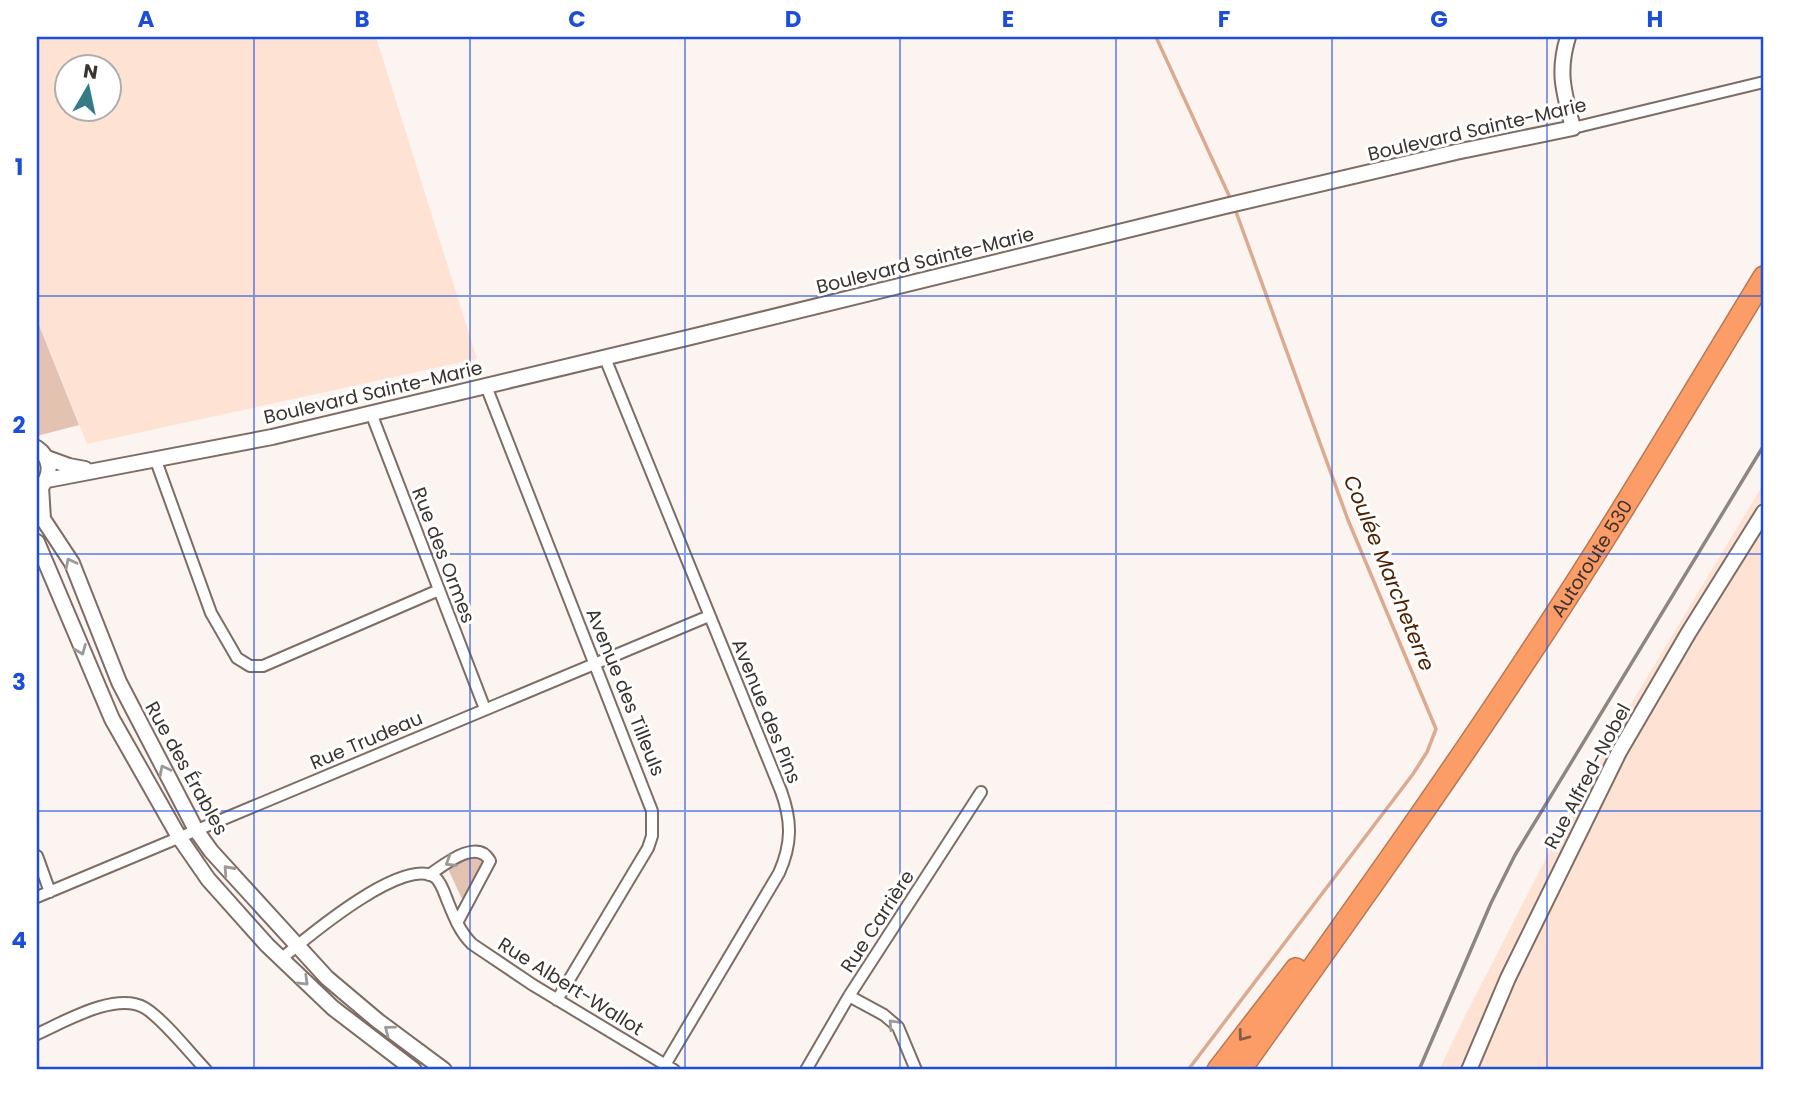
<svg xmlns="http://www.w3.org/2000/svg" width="1801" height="1107" font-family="Poppins,sans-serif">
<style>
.built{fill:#fee3d4;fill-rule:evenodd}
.green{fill:#e3c2b1}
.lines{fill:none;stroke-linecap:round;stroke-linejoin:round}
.stream{stroke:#dcaa8f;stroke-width:3.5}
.minor-casing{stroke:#7e6d64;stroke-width:14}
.tertiary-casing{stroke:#7e6d64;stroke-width:18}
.motorway-casing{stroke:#b87853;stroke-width:24}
.minor{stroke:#fff;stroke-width:10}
.tertiary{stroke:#fff;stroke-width:14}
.motorway{stroke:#fc9d67;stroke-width:21}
.rail{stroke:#8e8682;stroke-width:3.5}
.oneway{stroke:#9c9997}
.oneway2{stroke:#885d45}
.grid{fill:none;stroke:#1d4ed8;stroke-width:2;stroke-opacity:0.55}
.labels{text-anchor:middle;stroke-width:6;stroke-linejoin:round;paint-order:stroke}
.street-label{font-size:19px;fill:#3a332f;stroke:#fff}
.water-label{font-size:21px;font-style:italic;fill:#4e2102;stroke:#fff}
.neatline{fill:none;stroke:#1d4ed8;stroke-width:2.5}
.grid-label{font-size:23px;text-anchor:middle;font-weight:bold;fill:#1d4ed8}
</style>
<rect width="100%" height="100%" fill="#fcf4f0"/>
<!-- built -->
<path class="built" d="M 37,37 L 376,37 L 477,359 L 87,444 L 37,319 ZM 66,66 L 108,66 L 108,108 L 66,108 Z
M 1764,483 L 1764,1070 L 1439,1070 L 1461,1024 L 1590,772 Z"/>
<!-- green -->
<path class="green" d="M 37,320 L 79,425 L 37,436 Z
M 467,857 L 474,857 L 481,861 L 481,870 L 463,901 L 449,871 L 451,866 Z"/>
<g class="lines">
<!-- stream -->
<path class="stream" d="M 1156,37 L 1232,202
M 1188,1070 L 1413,774 L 1427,752 L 1436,729 L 1348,520 L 1235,209"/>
<!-- minor casing -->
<g class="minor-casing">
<path id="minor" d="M 1573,128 L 1764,82
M 605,358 L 781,791 C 792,821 792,844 779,873 L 665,1065
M 486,386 L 652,811 L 652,836 L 648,848 L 557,1000
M 371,413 L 485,709
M 155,458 L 211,613 L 237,658 L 250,666 L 263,666 L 439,590
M 37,856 L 50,892
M 429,875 C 444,865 477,837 490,861 L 457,923
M 37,897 L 709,616
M 281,959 C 305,939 406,853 436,878 C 442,884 445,895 448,902 C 454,917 460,932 472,944 L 533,985 L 674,1070
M 849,996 L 884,1015 L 898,1027 L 916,1070
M 37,1034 C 64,1022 116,991 145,1008 C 163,1019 190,1053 206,1070
M 806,1070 L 849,996 L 981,792"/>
</g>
<!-- tertiary casing -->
<g class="tertiary-casing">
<path id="tertiary" d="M 37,448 C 51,458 52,473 42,486
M 47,458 L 69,466 L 85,469
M 47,480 L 272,437 L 691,337 L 1221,207 L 1456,152 L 1573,128 C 1564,92 1557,73 1568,37
M 41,487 L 43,519 L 72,563 L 119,682 L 196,830 L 211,851 L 327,978 L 378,1021 L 444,1070
M 37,542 L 112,719 L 179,837 L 208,879 L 267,945 L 333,1008 L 414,1070
M 1469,1070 L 1508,978 L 1619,752 L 1689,632 L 1764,512"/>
</g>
<!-- motorway casing -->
<g class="motorway-casing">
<g id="motorway">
<path d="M 1218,1070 L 1296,969"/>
<path id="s1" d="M 1240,1070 C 1337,934 1435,798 1527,658 C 1610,534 1686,405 1764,277"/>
</g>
</g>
<!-- minor -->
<use href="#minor" class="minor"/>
<!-- tertiary -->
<use href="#tertiary" class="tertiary"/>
<!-- motorway -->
<use href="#motorway" class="motorway"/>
<!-- rail -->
<path class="rail" d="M 1419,1070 L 1491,903 L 1515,855 L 1764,445"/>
</g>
<!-- one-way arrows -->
<defs><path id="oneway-chevron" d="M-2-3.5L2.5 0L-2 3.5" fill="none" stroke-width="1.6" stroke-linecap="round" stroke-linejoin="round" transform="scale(1.75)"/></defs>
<g class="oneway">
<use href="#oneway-chevron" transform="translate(70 563) rotate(-117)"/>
<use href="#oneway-chevron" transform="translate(81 650) rotate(68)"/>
<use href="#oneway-chevron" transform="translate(164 770) rotate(-117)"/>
<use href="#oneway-chevron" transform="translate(450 862) rotate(149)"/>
<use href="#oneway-chevron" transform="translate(228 870) rotate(-132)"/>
<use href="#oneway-chevron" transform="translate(304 981) rotate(44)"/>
<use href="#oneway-chevron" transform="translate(893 1024) rotate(-133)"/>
<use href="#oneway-chevron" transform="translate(389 1030) rotate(-143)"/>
</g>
<use class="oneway2" href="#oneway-chevron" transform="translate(1243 1036) rotate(127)"/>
<!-- grid -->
<path class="grid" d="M 254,37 L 254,1070M 470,37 L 470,1070M 685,37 L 685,1070M 900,37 L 900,1070M 1116,37 L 1116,1070M 1332,37 L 1332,1070M 1547,37 L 1547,1070M 37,296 L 1764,296M 37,554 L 1764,554M 37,811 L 1764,811"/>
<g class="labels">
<!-- street labels -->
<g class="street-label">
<text transform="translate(1477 129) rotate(-13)" y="7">Boulevard Sainte-Marie</text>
<text transform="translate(925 260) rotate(-14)" y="7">Boulevard Sainte-Marie</text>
<text transform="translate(373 392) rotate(-13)" y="7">Boulevard Sainte-Marie</text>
<text transform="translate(444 555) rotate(69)" y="7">Rue des Ormes</text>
<text dy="7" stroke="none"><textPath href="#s1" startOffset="621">Autoroute 530</textPath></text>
<text transform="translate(626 692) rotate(68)" y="7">Avenue des Tilleuls</text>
<text transform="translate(767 711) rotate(68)" y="7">Avenue des Pins</text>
<text transform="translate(366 740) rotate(-23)" y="7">Rue Trudeau</text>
<text transform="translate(187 768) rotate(61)" y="7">Rue des Érables</text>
<text transform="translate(1587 776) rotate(-62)" y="7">Rue Alfred-Nobel</text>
<text transform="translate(877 921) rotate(-57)" y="7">Rue Carrière</text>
<text transform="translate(571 986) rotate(32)" y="7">Rue Albert-Wallot</text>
</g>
<!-- water labels -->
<g class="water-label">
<text transform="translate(1389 573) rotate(68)" y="7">Coulée Marcheterre</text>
</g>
</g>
<!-- border -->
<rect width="1801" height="1107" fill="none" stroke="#ffffff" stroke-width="77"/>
<!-- north arrow -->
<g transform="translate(88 88) rotate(9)"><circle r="33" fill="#ffffff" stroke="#b0adac" stroke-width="2"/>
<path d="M0-5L12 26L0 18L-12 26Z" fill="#347b86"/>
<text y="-10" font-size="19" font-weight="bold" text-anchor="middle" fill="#3a332f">N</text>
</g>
<rect x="38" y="38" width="1724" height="1030" class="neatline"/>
<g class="grid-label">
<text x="146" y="27">A</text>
<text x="362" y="27">B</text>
<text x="577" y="27">C</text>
<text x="793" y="27">D</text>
<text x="1008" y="27">E</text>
<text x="1224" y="27">F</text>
<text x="1439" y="27">G</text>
<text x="1655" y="27">H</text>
<text x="19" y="175">1</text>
<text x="19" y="433">2</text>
<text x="19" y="690">3</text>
<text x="19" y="948">4</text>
</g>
</svg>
